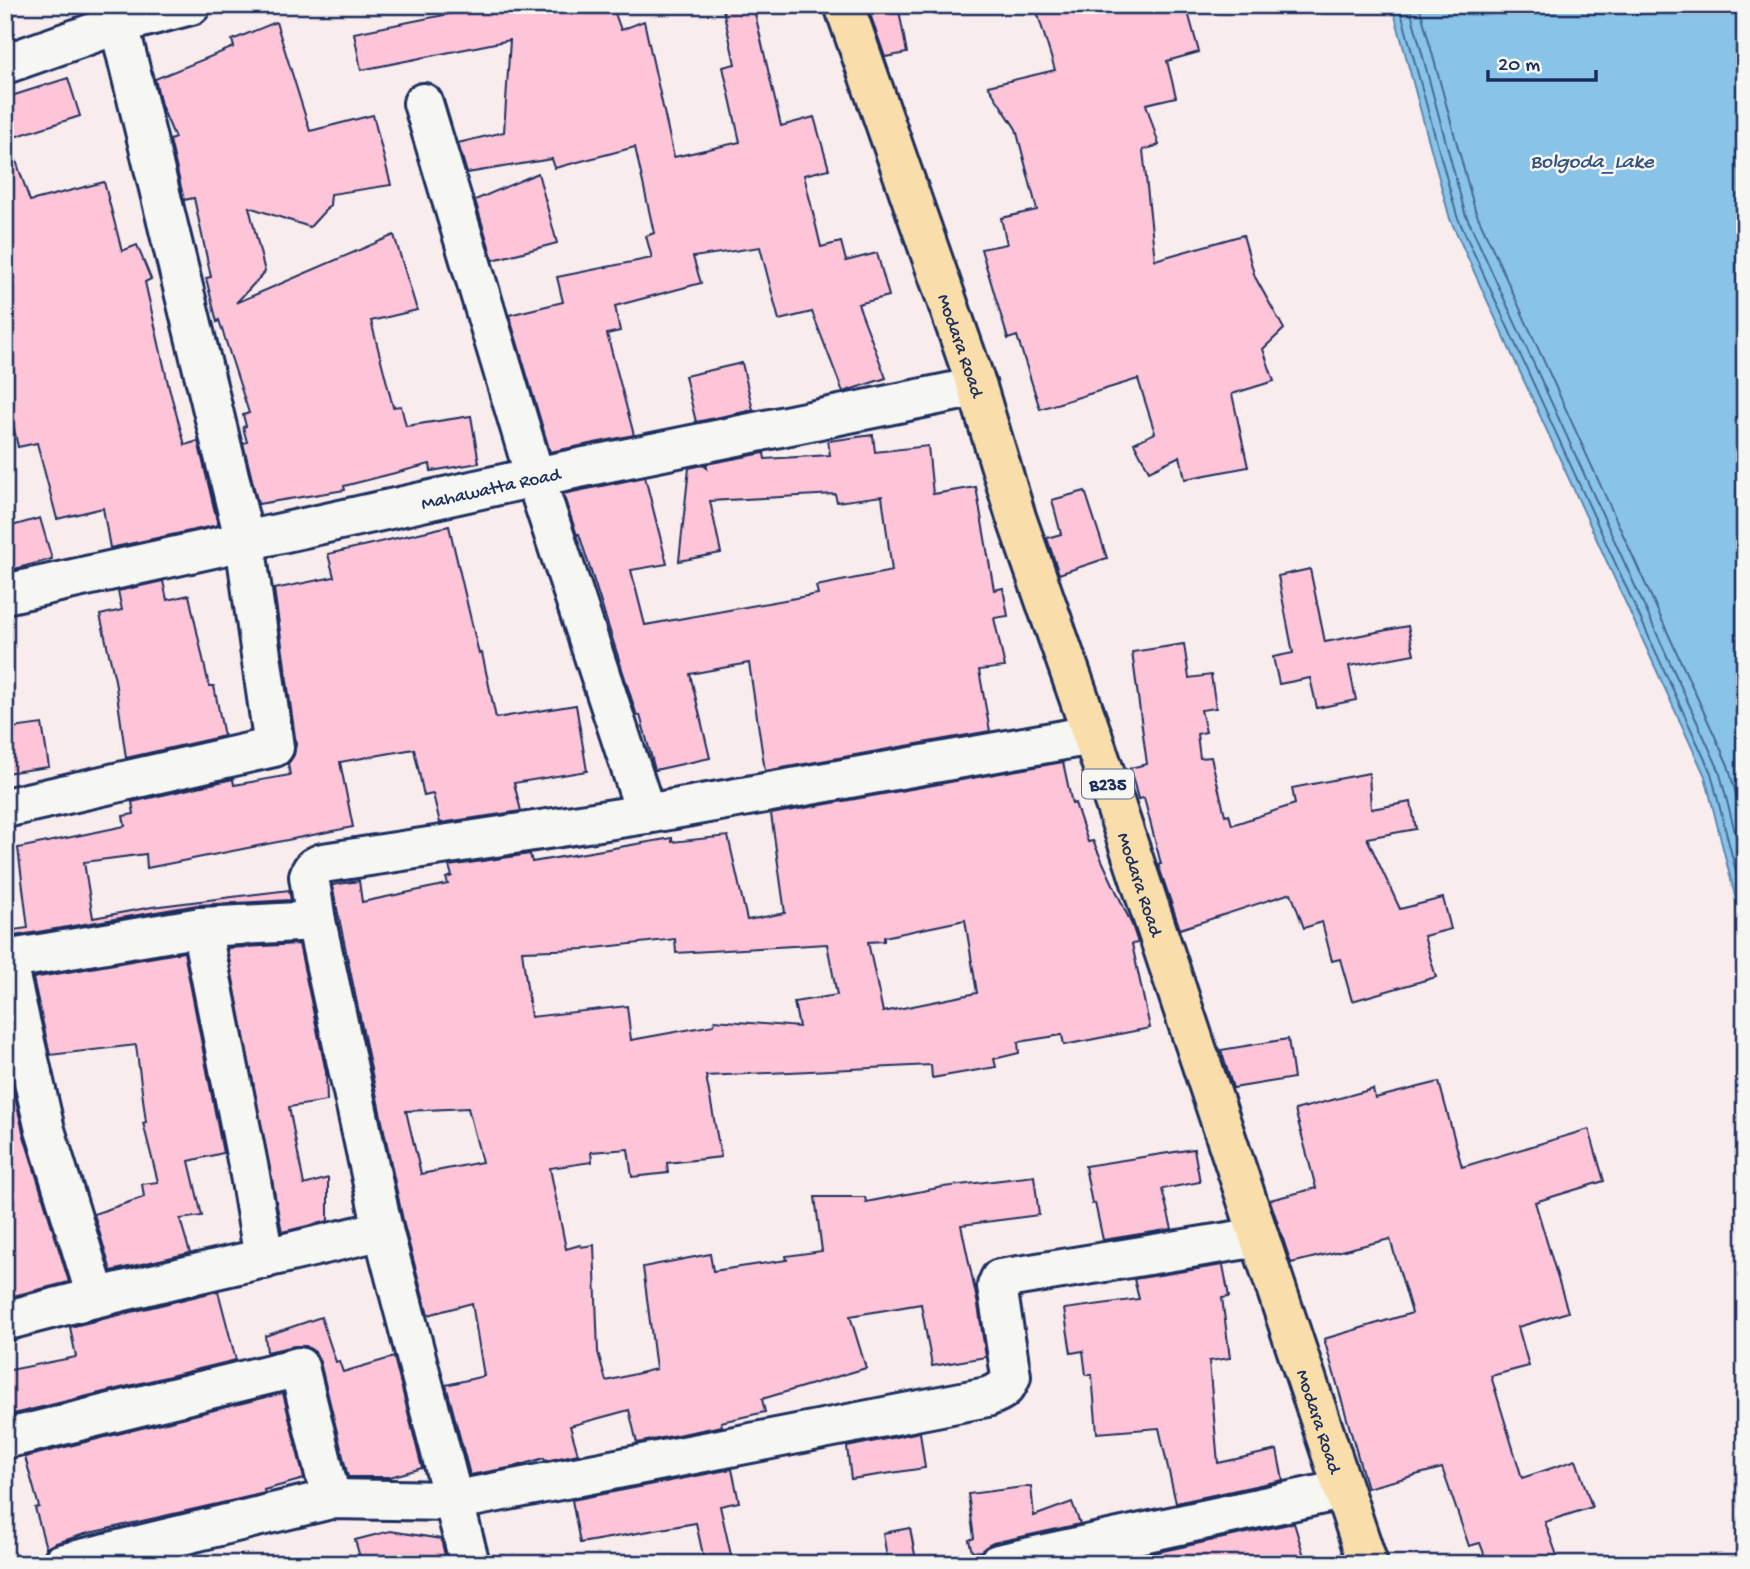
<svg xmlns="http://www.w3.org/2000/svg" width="1750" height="1569" font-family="'Gochi Hand',sans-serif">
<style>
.water{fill:#89c4e8;stroke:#5d88b1;stroke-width:2}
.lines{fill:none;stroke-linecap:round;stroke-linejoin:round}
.shore{stroke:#476b95;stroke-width:2}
.building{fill:#fec4d7;stroke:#1b2f5e;stroke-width:2;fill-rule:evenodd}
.street-casing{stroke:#1b2f5e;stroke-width:44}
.primary-casing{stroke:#1b2f5e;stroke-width:44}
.street{stroke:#f6f6f2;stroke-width:38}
.primary{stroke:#f9deab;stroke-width:38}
.labels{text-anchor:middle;stroke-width:5;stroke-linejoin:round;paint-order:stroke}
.shield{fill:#f6f6f2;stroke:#5d6b8a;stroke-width:2}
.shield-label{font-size:18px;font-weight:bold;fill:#1b2f5e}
.street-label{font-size:19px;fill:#1b2f5e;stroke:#f6f6f2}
.water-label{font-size:21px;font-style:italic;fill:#365480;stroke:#f6f6f2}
</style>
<rect width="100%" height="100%" fill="#f8eced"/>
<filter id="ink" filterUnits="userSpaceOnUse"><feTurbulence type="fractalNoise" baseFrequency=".0143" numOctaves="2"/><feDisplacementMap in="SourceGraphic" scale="14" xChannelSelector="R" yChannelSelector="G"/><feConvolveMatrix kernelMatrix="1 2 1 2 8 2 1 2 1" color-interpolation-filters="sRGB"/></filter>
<g filter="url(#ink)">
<!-- water -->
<path class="water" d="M 1392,5 L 1745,5 L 1745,936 L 1705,776 L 1450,219 Z"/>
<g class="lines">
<!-- shore -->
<path class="shore" d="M 1399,5 L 1457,216 L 1711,773 L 1745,907
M 1409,5 L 1465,213 L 1719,770 L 1745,871
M 1419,5 L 1475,210 L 1728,765 L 1745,828"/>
</g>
<!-- building -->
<path class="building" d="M 452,5 L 612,5 L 621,30 L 644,21 L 674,157 L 740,142 L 723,67 L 735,64 L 722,5 L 753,5 L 781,126 L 814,117 L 829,169 L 804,175 L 821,247 L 841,242 L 846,261 L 877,253 L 889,296 L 858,304 L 886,378 L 843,392 L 812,312 L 779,320 L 760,247 L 693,257 L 701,283 L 615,306 L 620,331 L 607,334 L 634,435 L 550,452 L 509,315 L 563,302 L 557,277 L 652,258 L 646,236 L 654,233 L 635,147 L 555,168 L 552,159 L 467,173 L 458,143 L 504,132 L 510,40 L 361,70 L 354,33 L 454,13 Z
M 867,5 L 898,5 L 907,53 L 885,57 Z
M 1035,5 L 1186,5 L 1199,52 L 1167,61 L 1176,97 L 1146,104 L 1159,145 L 1143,150 L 1155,260 L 1243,235 L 1255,277 L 1284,329 L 1263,349 L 1274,381 L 1232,394 L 1248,467 L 1185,479 L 1180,456 L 1149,471 L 1134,443 L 1155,433 L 1138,379 L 1040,409 L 1017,336 L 1008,339 L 981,249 L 1007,244 L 1001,218 L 1037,210 L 1016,129 L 988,86 L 1055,70 Z
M 276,22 L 310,131 L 373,115 L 391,185 L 331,194 L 330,205 L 310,227 L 249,207 L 265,272 L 236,303 L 394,235 L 417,310 L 371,321 L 393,407 L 401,406 L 406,426 L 471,416 L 479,463 L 431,471 L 430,464 L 344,486 L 345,490 L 258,504 L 243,443 L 247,442 L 243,427 L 246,426 L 243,415 L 249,413 L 219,320 L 217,322 L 206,278 L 211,277 L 194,198 L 184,200 L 170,140 L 175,138 L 161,105 L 155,79 L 234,47 L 232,40 Z
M 68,78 L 80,116 L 5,140 L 5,98 Z
M 10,143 L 30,201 L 104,182 L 122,251 L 137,245 L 151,279 L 145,282 L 169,388 L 185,445 L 198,441 L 218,525 L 110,548 L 103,508 L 57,519 L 37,443 L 18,447 L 5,388 L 5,144 Z
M 538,173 L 557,243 L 493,260 L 475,200 Z
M 742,363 L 753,410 L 696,422 L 685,376 Z
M 873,435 L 875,452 L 928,446 L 933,494 L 976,487 L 994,590 L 1003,588 L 1008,616 L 994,618 L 1005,667 L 979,670 L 990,731 L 765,771 L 749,663 L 690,674 L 710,758 L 655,770 L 640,715 L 637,716 L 579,534 L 577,535 L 563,494 L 645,477 L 667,564 L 631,570 L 645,625 L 818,594 L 816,586 L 892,571 L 882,496 L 837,502 L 835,494 L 710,501 L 721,553 L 679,561 L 689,468 L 703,465 L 707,468 L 706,464 L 764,453 L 765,459 L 830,455 L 828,441 Z
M 1085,491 L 1107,558 L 1059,574 L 1047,538 L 1061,534 L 1052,500 Z
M 40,518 L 52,559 L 14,569 L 5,540 L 5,528 Z
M 449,526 L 479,654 L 482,653 L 496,718 L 576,705 L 587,771 L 514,783 L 521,811 L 440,823 L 433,794 L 424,796 L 414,749 L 340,762 L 353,827 L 147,868 L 146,854 L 84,862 L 93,918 L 152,907 L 289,890 L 291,900 L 197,905 L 14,936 L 13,930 L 28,928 L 18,848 L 125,826 L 123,816 L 134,814 L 132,802 L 233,779 L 234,785 L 290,775 L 288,764 L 294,755 L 296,744 L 274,589 L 334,577 L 328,554 Z
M 1310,569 L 1325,642 L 1408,626 L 1414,654 L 1349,666 L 1356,700 L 1317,708 L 1310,678 L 1279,684 L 1273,657 L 1293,653 L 1278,576 Z
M 163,581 L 167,600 L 189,595 L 209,686 L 214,686 L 224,736 L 126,758 L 115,680 L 100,615 L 122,610 L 118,591 Z
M 1184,644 L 1189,678 L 1211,675 L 1216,708 L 1201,710 L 1206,732 L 1197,734 L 1200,758 L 1211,757 L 1225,815 L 1229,814 L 1232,825 L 1295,804 L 1292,788 L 1369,773 L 1371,809 L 1411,802 L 1416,829 L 1367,838 L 1400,909 L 1443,898 L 1451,929 L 1424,936 L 1436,977 L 1352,1001 L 1340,959 L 1332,961 L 1322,922 L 1304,928 L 1291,893 L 1180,929 L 1158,864 L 1161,864 L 1144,798 L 1138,799 L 1130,768 L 1147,764 L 1132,652 Z
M 42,724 L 49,767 L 5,773 L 5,729 Z
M 1063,762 L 1072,804 L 1075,803 L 1088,842 L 1093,841 L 1132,925 L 1138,943 L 1132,944 L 1150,1028 L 1064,1045 L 1062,1035 L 1018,1042 L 1019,1053 L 994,1059 L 996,1067 L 932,1078 L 931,1065 L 706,1076 L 721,1157 L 667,1163 L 668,1173 L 632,1177 L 628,1149 L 591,1152 L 592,1162 L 550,1168 L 566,1249 L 580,1245 L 581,1247 L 594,1245 L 598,1352 L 606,1381 L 656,1369 L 643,1267 L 710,1254 L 713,1271 L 787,1260 L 786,1256 L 822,1251 L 815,1197 L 865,1197 L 866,1202 L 943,1187 L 1034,1176 L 1039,1215 L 961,1225 L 978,1305 L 986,1357 L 932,1366 L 921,1304 L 850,1316 L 866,1368 L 762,1399 L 765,1412 L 721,1422 L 722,1426 L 637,1443 L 629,1410 L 570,1426 L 578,1454 L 545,1461 L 544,1458 L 514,1467 L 470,1475 L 446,1385 L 484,1376 L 472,1303 L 428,1315 L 404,1225 L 332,885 L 359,881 L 362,902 L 448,884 L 446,878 L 452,876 L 449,866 L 530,854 L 532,862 L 672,838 L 672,842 L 728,836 L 747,920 L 785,913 L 771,814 ZM 965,920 L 977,993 L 883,1012 L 868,942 L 884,941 L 884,937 ZM 675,939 L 676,953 L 827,944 L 837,995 L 794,1002 L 799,1027 L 715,1020 L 714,1025 L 631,1040 L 627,1006 L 531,1017 L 522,951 L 586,949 ZM 468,1108 L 482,1162 L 421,1174 L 406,1111 Z
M 299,944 L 326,1072 L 327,1101 L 289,1107 L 304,1185 L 328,1178 L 328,1221 L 282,1232 L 227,948 Z
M 184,952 L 223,1153 L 189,1161 L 202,1216 L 180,1219 L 190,1253 L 111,1271 L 94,1214 L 144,1197 L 142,1184 L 158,1182 L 143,1123 L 146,1122 L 136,1045 L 50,1055 L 33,978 Z
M 1288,1039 L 1294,1078 L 1233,1088 L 1221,1050 Z
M 5,1054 L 24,1136 L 69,1282 L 5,1298 Z
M 1439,1082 L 1462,1167 L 1589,1129 L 1604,1181 L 1535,1202 L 1568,1312 L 1518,1327 L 1529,1366 L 1491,1376 L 1522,1478 L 1576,1460 L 1592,1507 L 1545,1522 L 1560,1564 L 1488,1564 L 1480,1543 L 1469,1546 L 1442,1468 L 1367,1488 L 1324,1339 L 1412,1313 L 1390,1239 L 1291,1263 L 1270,1200 L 1316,1188 L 1295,1110 L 1373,1089 L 1375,1098 Z
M 1194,1149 L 1200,1182 L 1162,1189 L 1172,1229 L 1103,1240 L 1095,1203 L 1092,1204 L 1085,1166 Z
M 1223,1265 L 1229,1297 L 1222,1298 L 1230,1358 L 1209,1361 L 1218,1463 L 1277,1450 L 1283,1480 L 1176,1503 L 1159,1428 L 1097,1433 L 1092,1375 L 1086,1375 L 1083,1351 L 1071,1353 L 1064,1309 L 1139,1299 L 1134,1279 Z
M 218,1291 L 236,1360 L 5,1416 L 5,1371 L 76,1357 L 70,1327 Z
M 321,1317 L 336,1362 L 339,1361 L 343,1372 L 394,1357 L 422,1468 L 390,1477 L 348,1477 L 320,1362 L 315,1352 L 306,1346 L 294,1346 L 267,1352 L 265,1336 Z
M 283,1393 L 304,1479 L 264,1490 L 265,1493 L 85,1534 L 56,1543 L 46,1548 L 35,1508 L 39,1507 L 25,1457 Z
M 920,1432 L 925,1468 L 851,1479 L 847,1447 Z
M 732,1469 L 739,1502 L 720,1506 L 733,1564 L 705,1564 L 696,1523 L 580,1543 L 572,1500 Z
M 1031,1486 L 1034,1516 L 1072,1502 L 1080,1524 L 993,1543 L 981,1551 L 972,1552 L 969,1540 L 974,1538 L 968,1494 Z
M 1294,1523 L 1304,1556 L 1278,1564 L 1116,1564 L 1116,1561 Z
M 910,1528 L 916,1560 L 888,1564 L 883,1533 Z
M 390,1531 L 441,1539 L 447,1564 L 362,1564 L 355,1540 Z"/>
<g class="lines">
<!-- street casing -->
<g class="street-casing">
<g id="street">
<path d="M 5,64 L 119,24 L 191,5"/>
<path d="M 423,103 L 535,477 L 646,814"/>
<path id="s1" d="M 5,594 L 535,477 L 977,387"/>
<path d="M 5,808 L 274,747 L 245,542 L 119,24 L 112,5"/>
<path d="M 201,927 L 250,1175 L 264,1259"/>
<path d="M 6,959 L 45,1130 L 96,1296"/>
<path d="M 5,960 L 201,927 L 316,921"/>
<path d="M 5,1321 C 130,1287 257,1261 383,1230"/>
<path d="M 5,1439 L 299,1367 L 331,1499"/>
<path d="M 61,1564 L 331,1499 L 452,1501 L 987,1397 C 1000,1392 1006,1390 1011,1376 L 997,1286 L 1000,1279 L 1259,1237"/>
<path d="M 470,1564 L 383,1230 L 316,921 L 309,876 C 312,867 315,866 323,863 L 646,814 L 1092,735"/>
<path d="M 998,1564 L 1342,1490"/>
</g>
</g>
<!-- primary casing -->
<g class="primary-casing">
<g id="primary">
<path id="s2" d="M 844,5 L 977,387 L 1016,517 L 1092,735 L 1368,1564"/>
</g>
</g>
<!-- street -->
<use href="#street" class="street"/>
<!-- primary -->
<use href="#primary" class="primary"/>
</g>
</g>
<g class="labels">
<!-- shield labels -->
<rect class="shield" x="1082" y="769.5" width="52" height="29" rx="5"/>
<g class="shield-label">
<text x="1108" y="790">B235</text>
</g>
<!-- street labels -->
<g class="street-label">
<text dy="7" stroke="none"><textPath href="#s2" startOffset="360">Modara Road</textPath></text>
<text dy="7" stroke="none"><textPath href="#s1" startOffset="497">Mahawatta Road</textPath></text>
<text dy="7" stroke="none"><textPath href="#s2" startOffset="928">Modara Road</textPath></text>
<text dy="7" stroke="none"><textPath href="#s2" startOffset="1494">Modara Road</textPath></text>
</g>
<!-- water labels -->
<g class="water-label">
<text x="1592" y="167">Bolgoda_Lake</text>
</g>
</g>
<!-- margin -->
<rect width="1750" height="1569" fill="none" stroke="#f6f6f2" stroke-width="28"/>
<rect x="14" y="14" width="1722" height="1541" fill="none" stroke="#1b2f5e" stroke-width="2.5" filter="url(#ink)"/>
<!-- scale -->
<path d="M1488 70v10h108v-10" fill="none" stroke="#1b2f5e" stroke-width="3.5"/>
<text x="1498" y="70" font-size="21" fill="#1b2f5e" stroke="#f6f6f2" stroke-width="5" paint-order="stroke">20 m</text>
</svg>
